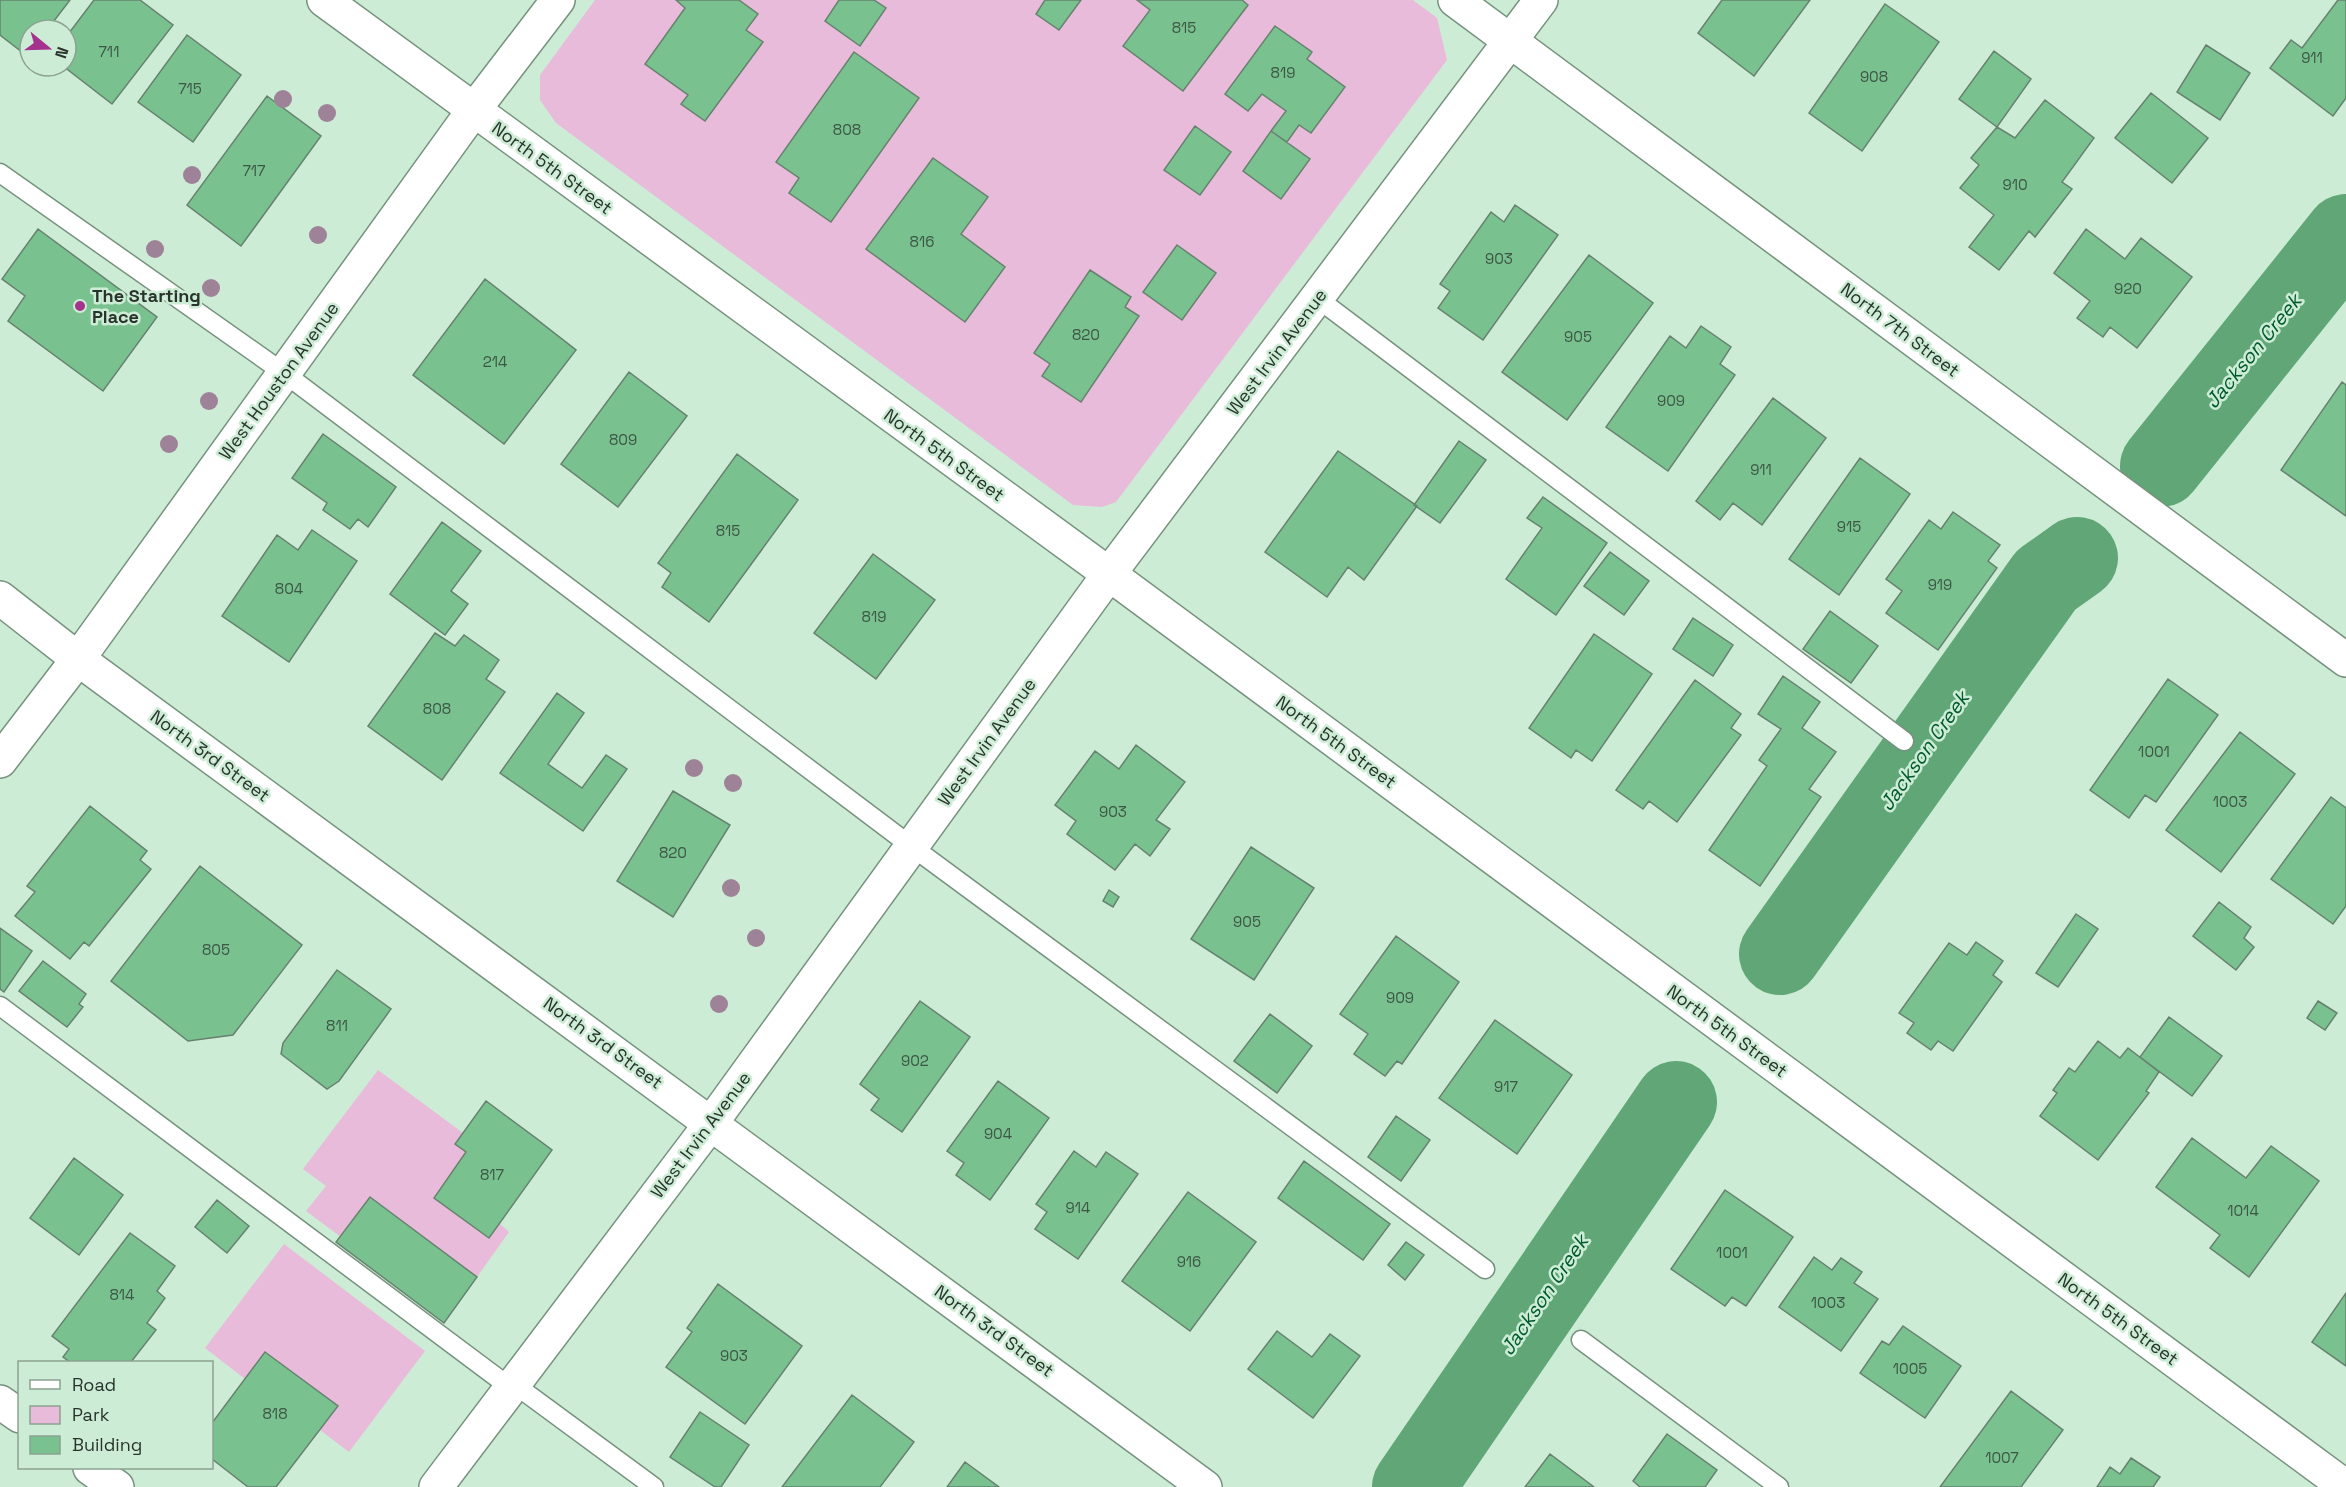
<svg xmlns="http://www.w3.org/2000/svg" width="2346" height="1487" font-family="'Space Grotesk',sans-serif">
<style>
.green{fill:#e8bbdb}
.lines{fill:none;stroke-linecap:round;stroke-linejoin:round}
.river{stroke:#60a677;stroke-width:82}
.building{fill:#7ac190;stroke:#66826e;stroke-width:1.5}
.lane-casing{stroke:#76927e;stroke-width:21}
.street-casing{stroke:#76927e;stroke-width:36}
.primary-casing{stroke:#76927e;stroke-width:36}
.lane{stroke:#fff;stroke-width:18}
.street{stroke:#fff;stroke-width:33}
.primary{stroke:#fff;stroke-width:33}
.tree{fill:#9e8298}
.poi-dot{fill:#a5328d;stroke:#cdecd5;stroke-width:2}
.labels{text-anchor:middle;stroke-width:5;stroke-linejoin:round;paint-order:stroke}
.number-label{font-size:15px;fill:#3c5744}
.street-label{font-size:18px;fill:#28342b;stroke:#cdecd5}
.poi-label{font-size:18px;font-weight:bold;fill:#28342b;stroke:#cdecd5;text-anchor:start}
.water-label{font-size:20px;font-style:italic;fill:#00592d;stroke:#cdecd5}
</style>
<rect width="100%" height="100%" fill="#cdecd5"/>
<!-- green -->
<path class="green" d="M 595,0 L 1413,0 L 1437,18 L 1447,60 L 1116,502 L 1102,507 L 1073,505 L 556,123 L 540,100 L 540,75 Z
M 378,1070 L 463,1133 L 466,1152 L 434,1198 L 488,1238 L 499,1223 L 509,1232 L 477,1277 L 341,1237 L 306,1211 L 326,1186 L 303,1169 Z
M 284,1244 L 425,1351 L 349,1452 L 320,1430 L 337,1406 L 266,1352 L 245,1379 L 205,1348 Z"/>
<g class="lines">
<!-- river -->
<path class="river" d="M 2161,466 L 2346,235
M 1780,954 L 2046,580 L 2077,558
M 1413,1487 L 1676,1102"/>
</g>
<!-- building -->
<path class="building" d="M 0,0 L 70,0 L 47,30 L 30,30 L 30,52 L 27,56 L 0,35 Z
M 94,0 L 140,0 L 173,25 L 112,104 L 63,66 L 66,66 L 66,37 Z
M 739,0 L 758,14 L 746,30 L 763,42 L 705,121 L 681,104 L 688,95 L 645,64 L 685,8 L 676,0 Z
M 839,0 L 874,0 L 886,8 L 860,46 L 825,21 Z
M 1045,0 L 1081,0 L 1059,30 L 1036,14 Z
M 1137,0 L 1242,0 L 1248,5 L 1183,91 L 1123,46 L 1150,10 Z
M 1722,0 L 1810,0 L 1754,76 L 1698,33 Z
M 2338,0 L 2346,0 L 2346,98 L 2333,116 L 2270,68 L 2291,40 L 2302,48 Z
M 1885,4 L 1939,42 L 1862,151 L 1809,113 Z
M 1275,26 L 1312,52 L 1307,59 L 1345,87 L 1311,133 L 1299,125 L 1287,142 L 1271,131 L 1286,111 L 1262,94 L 1248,111 L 1225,94 Z
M 187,35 L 241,75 L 193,142 L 138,102 Z
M 2206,45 L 2250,73 L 2220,120 L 2177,92 Z
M 1994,51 L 2031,79 L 1997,127 L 1959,99 Z
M 854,52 L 919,98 L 831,222 L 789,193 L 799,178 L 776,162 Z
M 2151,93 L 2208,138 L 2172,183 L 2115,138 Z
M 267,96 L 321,136 L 241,246 L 187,205 Z
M 2045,100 L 2094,138 L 2062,182 L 2072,189 L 2035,237 L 2029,231 L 1999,270 L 1969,247 L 1994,215 L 1960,188 L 1979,165 L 1971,158 L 1997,127 L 2015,138 Z
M 1195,126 L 1231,152 L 1200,195 L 1164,170 Z
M 1271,131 L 1310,159 L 1281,199 L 1243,171 Z
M 933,158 L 988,197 L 961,234 L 1005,267 L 965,322 L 866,249 Z
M 1515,205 L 1558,235 L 1483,340 L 1438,308 L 1450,291 L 1440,284 L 1491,212 L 1504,222 Z
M 38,229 L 157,317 L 103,391 L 8,321 L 25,296 L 2,279 Z
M 2086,229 L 2125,259 L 2141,238 L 2192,277 L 2137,348 L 2110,327 L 2103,337 L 2077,318 L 2090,301 L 2054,273 Z
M 1177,245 L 1216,273 L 1182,320 L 1143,292 Z
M 1589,255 L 1653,303 L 1567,420 L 1502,372 Z
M 1090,270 L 1131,297 L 1125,307 L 1139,316 L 1081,402 L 1042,376 L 1050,364 L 1034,353 Z
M 485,279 L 576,350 L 504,444 L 413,375 Z
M 1701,326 L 1731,347 L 1720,364 L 1735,375 L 1668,471 L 1606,427 L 1670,336 L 1686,348 Z
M 629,372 L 687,416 L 618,507 L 561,464 Z
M 2342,382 L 2346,385 L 2346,516 L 2281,470 Z
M 1773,398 L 1826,438 L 1762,525 L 1733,503 L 1720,520 L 1696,501 Z
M 323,434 L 396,487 L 368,527 L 358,519 L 350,529 L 323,510 L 327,503 L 292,478 Z
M 1459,441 L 1486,460 L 1440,523 L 1414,505 Z
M 1338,451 L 1417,506 L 1364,580 L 1348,567 L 1327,597 L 1265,552 Z
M 737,454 L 798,500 L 709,622 L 662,587 L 671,573 L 658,563 Z
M 1860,458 L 1910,494 L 1839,595 L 1789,559 Z
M 1543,497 L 1607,543 L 1556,615 L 1506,579 L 1542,528 L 1527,518 Z
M 1953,512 L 2000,545 L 1988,561 L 1997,568 L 1938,650 L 1886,613 L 1902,591 L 1886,579 L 1929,520 L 1941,529 Z
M 442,522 L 481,551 L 451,591 L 468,604 L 445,635 L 390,594 Z
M 312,530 L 357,561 L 289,662 L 222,616 L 277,535 L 298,550 Z
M 1610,552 L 1649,581 L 1624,615 L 1584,586 Z
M 873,554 L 935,600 L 876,679 L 814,633 Z
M 1830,611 L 1878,646 L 1851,683 L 1803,649 Z
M 1693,618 L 1733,645 L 1713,676 L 1673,649 Z
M 435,633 L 455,646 L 464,635 L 499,660 L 486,679 L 505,692 L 442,780 L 368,726 Z
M 1594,634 L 1652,674 L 1592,761 L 1576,750 L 1571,758 L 1529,728 Z
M 1783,676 L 1820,702 L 1802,728 L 1836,752 L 1809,789 L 1821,797 L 1760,886 L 1709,850 L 1767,766 L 1759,760 L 1781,729 L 1758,714 Z
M 2168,679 L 2218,715 L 2156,802 L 2145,795 L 2129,818 L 2090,790 Z
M 1695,680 L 1741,714 L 1731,728 L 1741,735 L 1677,822 L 1649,801 L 1643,809 L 1616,790 Z
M 557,693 L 584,713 L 548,764 L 582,788 L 606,755 L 627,769 L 583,831 L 500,773 Z
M 2240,732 L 2295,774 L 2221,872 L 2166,830 Z
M 1136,745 L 1185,782 L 1156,820 L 1170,829 L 1150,856 L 1135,844 L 1115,870 L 1067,834 L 1076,821 L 1055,805 L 1095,751 L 1119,769 Z
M 673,791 L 730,825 L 673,917 L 617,881 Z
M 2331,797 L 2346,808 L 2346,906 L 2333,924 L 2271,879 Z
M 90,806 L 147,851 L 140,860 L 151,869 L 89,946 L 84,942 L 70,959 L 15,916 L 35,892 L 27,886 Z
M 1251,847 L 1314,888 L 1254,980 L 1191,939 Z
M 200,866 L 302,945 L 233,1035 L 188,1041 L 111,981 Z
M 1109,890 L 1119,897 L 1113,907 L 1103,901 Z
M 2219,902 L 2251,927 L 2244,938 L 2254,947 L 2236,970 L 2193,936 Z
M 2076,914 L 2098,929 L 2058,987 L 2036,973 Z
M 0,928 L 32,951 L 4,992 L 0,989 Z
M 1396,936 L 1459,982 L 1402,1064 L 1397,1061 L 1385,1076 L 1354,1054 L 1368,1034 L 1340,1014 Z
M 1976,942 L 2003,961 L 1993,975 L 2002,982 L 1953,1051 L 1938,1041 L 1931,1050 L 1907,1033 L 1914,1023 L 1899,1013 L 1949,943 L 1967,955 Z
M 43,961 L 86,994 L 79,1004 L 83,1007 L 67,1027 L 19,991 Z
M 337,970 L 391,1009 L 339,1081 L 327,1089 L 281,1054 L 283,1043 Z
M 920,1001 L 970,1037 L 902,1132 L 871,1110 L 879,1099 L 860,1084 Z
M 2318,1001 L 2337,1013 L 2325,1030 L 2307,1018 Z
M 1270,1014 L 1312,1046 L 1277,1093 L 1234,1061 Z
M 2169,1017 L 2222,1056 L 2192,1096 L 2140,1057 Z
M 1495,1020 L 1572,1075 L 1517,1154 L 1439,1098 Z
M 2098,1041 L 2120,1058 L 2128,1048 L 2159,1072 L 2146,1091 L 2149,1093 L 2098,1160 L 2040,1116 L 2057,1093 L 2053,1090 L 2069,1068 L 2075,1072 Z
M 998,1081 L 1049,1118 L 990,1200 L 956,1175 L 964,1163 L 947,1151 Z
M 486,1101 L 552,1150 L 489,1238 L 434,1198 L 466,1152 L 455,1144 Z
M 1396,1116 L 1430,1140 L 1401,1181 L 1368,1157 Z
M 2192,1138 L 2246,1178 L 2271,1146 L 2319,1181 L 2249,1277 L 2210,1248 L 2220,1235 L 2156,1187 Z
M 1074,1151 L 1096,1167 L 1106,1152 L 1138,1174 L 1078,1259 L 1035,1229 L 1047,1212 L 1036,1204 Z
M 74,1158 L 123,1195 L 79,1255 L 30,1218 Z
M 1304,1161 L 1390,1224 L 1363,1260 L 1278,1198 Z
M 1725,1190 L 1793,1237 L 1746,1306 L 1732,1297 L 1725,1306 L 1671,1269 Z
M 1188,1192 L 1256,1242 L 1190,1331 L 1122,1281 Z
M 370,1197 L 477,1277 L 444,1323 L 336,1242 Z
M 217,1200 L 249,1226 L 227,1253 L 195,1227 Z
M 130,1233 L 175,1266 L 157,1291 L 165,1298 L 147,1323 L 156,1330 L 131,1362 L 70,1362 L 63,1357 L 69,1349 L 52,1336 Z
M 1406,1242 L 1424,1255 L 1405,1280 L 1388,1265 Z
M 1814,1257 L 1832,1270 L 1841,1258 L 1862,1272 L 1854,1283 L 1878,1299 L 1841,1351 L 1779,1307 Z
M 718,1284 L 802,1346 L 745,1424 L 666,1367 L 692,1332 L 687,1328 Z
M 2346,1293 L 2346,1366 L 2312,1342 Z
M 1903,1326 L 1961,1366 L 1925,1418 L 1860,1373 L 1882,1341 L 1889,1345 Z
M 1277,1331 L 1312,1357 L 1330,1334 L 1360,1356 L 1313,1418 L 1248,1369 Z
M 265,1352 L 338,1406 L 276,1487 L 248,1487 L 212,1459 L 212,1423 Z
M 2011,1391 L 2063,1430 L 2021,1487 L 1940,1487 Z
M 852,1395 L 914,1442 L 880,1487 L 782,1487 Z
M 700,1412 L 749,1445 L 721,1487 L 715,1487 L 670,1457 Z
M 1667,1434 L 1717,1470 L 1705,1487 L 1640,1487 L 1633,1481 Z
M 1550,1454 L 1594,1487 L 1525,1487 Z
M 2131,1458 L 2160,1477 L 2153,1487 L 2097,1487 L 2110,1467 L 2120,1474 Z
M 965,1462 L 999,1487 L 947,1487 Z"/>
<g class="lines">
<!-- lane casing -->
<g class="lane-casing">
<path id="lane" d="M 0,173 L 284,373 L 911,846 L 1485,1269
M 1317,298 L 1904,741
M 0,1006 L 511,1388
M 1581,1340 L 1779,1487
M 514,1384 L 654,1487"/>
</g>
<!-- street casing -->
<g class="street-casing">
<path id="street" d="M 324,0 L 1109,574 L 2346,1487
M 1455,0 L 2346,660
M 0,761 L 78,659 L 473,111 L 558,0
M 0,1402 L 20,1416
M 90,1468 L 117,1487
M 436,1487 L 712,1122 L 1109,574 L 1541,0"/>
</g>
<!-- primary casing -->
<g class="primary-casing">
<path id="primary" d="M 0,598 L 78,659 L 1205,1487"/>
</g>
<!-- lane -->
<use href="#lane" class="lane"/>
<!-- street -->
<use href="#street" class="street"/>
<!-- primary -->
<use href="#primary" class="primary"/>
</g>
<!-- trees -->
<g class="tree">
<circle cx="283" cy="99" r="9"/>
<circle cx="327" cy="113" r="9"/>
<circle cx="192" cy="175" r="9"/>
<circle cx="318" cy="235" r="9"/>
<circle cx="155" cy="249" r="9"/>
<circle cx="211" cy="288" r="9"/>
<circle cx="209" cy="401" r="9"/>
<circle cx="169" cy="444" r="9"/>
<circle cx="694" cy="768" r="9"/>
<circle cx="733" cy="783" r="9"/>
<circle cx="731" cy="888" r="9"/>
<circle cx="756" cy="938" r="9"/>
<circle cx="719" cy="1004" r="9"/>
</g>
<!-- markers -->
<circle class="poi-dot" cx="80" cy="306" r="6"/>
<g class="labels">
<!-- number labels -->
<g class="number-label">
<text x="1184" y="33">815</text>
<text x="109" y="57">711</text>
<text x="2312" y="63">911</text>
<text x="1283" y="78">819</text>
<text x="1874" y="82">908</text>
<text x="190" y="94">715</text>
<text x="847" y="135">808</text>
<text x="254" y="176">717</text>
<text x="2015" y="190">910</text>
<text x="922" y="247">816</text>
<text x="1499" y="264">903</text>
<text x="2128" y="294">920</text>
<text x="1086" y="340">820</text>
<text x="1578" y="342">905</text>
<text x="495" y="367">214</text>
<text x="1671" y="406">909</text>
<text x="623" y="445">809</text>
<text x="1761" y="475">911</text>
<text x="1849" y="532">915</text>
<text x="728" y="536">815</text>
<text x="1940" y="590">919</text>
<text x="289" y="594">804</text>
<text x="874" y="622">819</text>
<text x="437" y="714">808</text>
<text x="2154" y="757">1001</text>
<text x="2230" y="807">1003</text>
<text x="1113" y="817">903</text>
<text x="673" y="858">820</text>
<text x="1247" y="927">905</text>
<text x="216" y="955">805</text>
<text x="1400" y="1003">909</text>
<text x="337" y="1031">811</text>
<text x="915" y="1066">902</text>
<text x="1506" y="1092">917</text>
<text x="998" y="1139">904</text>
<text x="492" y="1180">817</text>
<text x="1078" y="1213">914</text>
<text x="2243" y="1216">1014</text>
<text x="1732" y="1258">1001</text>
<text x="1189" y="1267">916</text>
<text x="122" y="1300">814</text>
<text x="1828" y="1308">1003</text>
<text x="734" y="1361">903</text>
<text x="1910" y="1374">1005</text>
<text x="275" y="1419">818</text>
<text x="2002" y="1463">1007</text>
</g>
<!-- street labels -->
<g class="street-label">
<text transform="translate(552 168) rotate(36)" y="6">North 5th Street</text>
<text transform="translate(1900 330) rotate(37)" y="6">North 7th Street</text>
<text transform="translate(1277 352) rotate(-53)" y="6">West Irvin Avenue</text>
<text transform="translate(279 381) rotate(-54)" y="6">West Houston Avenue</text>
<text transform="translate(944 455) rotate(36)" y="6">North 5th Street</text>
<text transform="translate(987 742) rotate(-54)" y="6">West Irvin Avenue</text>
<text transform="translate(1336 742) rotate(36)" y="6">North 5th Street</text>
<text transform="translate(210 756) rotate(36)" y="6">North 3rd Street</text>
<text transform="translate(1727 1031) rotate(36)" y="6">North 5th Street</text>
<text transform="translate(603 1043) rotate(36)" y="6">North 3rd Street</text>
<text transform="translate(701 1135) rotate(-53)" y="6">West Irvin Avenue</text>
<text transform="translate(2118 1319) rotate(36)" y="6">North 5th Street</text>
<text transform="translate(994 1331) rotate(36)" y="6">North 3rd Street</text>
</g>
<!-- poi labels -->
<g class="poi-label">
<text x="92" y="302">The Starting<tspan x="92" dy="21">Place</tspan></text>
</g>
<!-- water labels -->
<g class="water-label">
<text transform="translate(2253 351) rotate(-51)" y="7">Jackson Creek</text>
<text transform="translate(1924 751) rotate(-55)" y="7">Jackson Creek</text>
<text transform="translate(1544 1295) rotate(-56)" y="7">Jackson Creek</text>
</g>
</g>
<!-- legend -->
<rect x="18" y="1361" width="195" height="108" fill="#cdecd5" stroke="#8ba291" stroke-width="1.5"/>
<rect x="30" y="1380" width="30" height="9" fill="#ffffff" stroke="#8ba291" stroke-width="1.5"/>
<text x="72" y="1391" font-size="18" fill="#28342b">Road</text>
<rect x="30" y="1406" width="30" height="18" fill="#e8bbdb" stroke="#8ba291" stroke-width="1.5"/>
<text x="72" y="1421" font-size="18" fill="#28342b">Park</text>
<rect x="30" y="1436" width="30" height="18" fill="#7ac190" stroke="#8ba291" stroke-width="1.5"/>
<text x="72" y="1451" font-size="18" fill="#28342b">Building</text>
<!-- north arrow -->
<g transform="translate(48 48) rotate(109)"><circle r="28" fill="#cdecd5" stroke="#8ba291" stroke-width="1.5"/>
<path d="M0-4.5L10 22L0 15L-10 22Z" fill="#a5328d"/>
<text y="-9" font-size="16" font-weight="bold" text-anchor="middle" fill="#28342b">N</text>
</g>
</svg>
